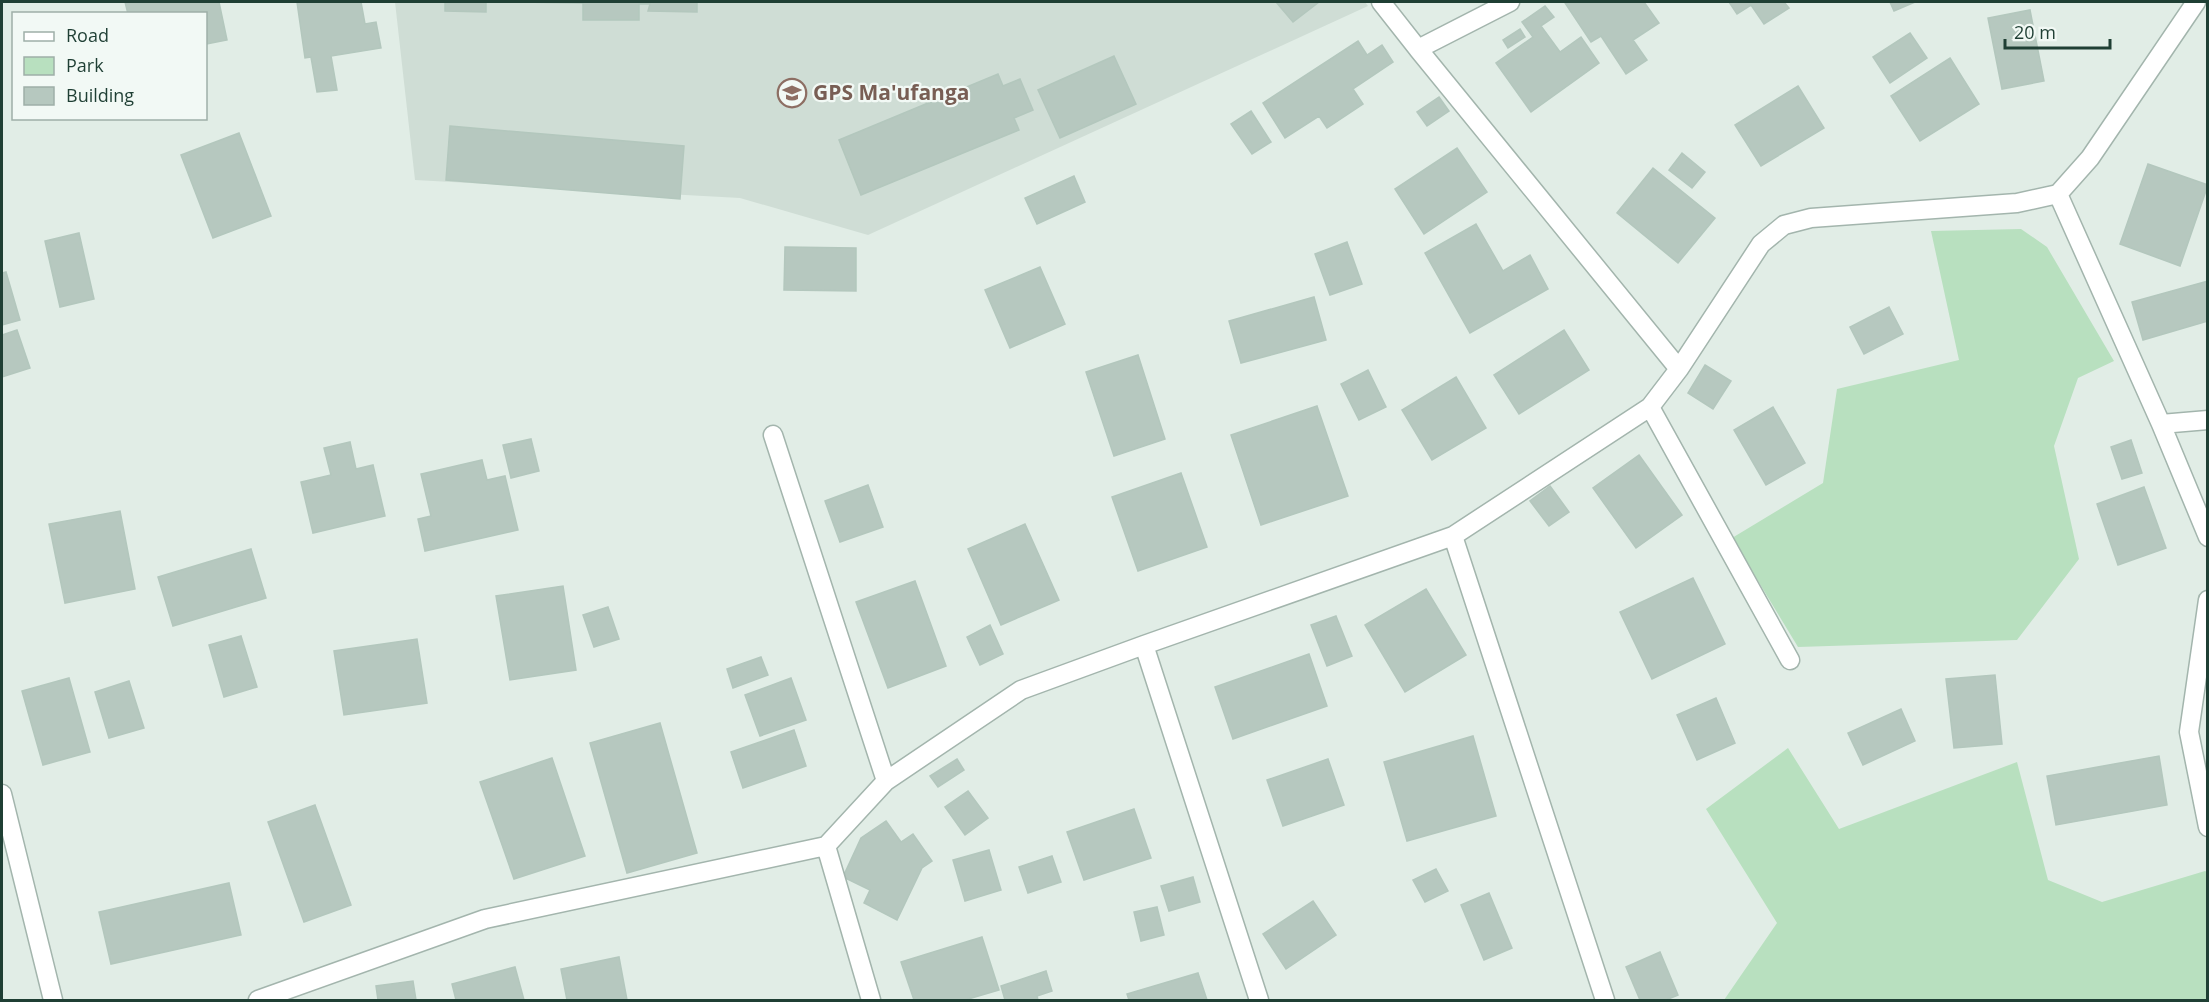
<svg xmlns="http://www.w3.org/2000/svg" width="2209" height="1002" font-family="'Open Sans',sans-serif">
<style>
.built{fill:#cfddd5}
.green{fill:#b8e0bf}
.building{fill:#b6c8bf;stroke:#b3c7bd;stroke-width:1.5}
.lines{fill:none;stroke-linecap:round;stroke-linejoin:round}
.minor-casing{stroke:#a3b5ad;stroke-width:21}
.tertiary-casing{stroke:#a3b5ad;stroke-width:21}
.minor{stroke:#fff;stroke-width:18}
.tertiary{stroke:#fff;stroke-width:18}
.labels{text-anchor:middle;stroke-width:4.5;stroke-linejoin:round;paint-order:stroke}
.education-label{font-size:21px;font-weight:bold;fill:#785e54;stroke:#f2f9f5;text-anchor:start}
</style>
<rect width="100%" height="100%" fill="#e1ede6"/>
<!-- built -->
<path class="built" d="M 395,2 L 1365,2 L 1368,6 L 868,235 L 740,198 L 415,180 Z"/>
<!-- green -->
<path class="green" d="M 2021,229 L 2047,247 L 2114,361 L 2078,378 L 2054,446 L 2079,559 L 2017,640 L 1798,647 L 1732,538 L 1823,483 L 1837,389 L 1959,360 L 1931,231 Z
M 1788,748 L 1839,829 L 2017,762 L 2048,880 L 2102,902 L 2205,871 L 2207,872 L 2207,1000 L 1724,1000 L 1777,923 L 1706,809 Z"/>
<!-- building -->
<path class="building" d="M 125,2 L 219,2 L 227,40 L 206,44 L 206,14 L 128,14 Z
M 297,2 L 361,2 L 365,24 L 376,22 L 381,48 L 331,56 L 337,90 L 317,92 L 311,57 L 305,58 Z
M 445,2 L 486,2 L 486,12 L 445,11 Z
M 518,2 L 697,2 L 697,12 L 648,11 L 650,4 L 639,4 L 639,20 L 583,20 L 583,3 Z
M 1276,2 L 1319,2 L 1293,22 Z
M 1568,2 L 1644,2 L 1659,23 L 1633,40 L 1647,60 L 1626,74 L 1601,36 L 1591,42 L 1565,3 Z
M 1729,2 L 1784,2 L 1789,8 L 1764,24 L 1751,5 L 1737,14 Z
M 1890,2 L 1915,2 L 1894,11 Z
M 1545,6 L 1554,17 L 1541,26 L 1560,52 L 1581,37 L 1599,63 L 1531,112 L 1496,63 L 1533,37 L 1522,22 Z
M 2030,10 L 2044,81 L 2002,89 L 1988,18 Z
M 1520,29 L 1525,37 L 1508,48 L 1503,40 Z
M 1910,33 L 1927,58 L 1890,83 L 1873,57 Z
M 1358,41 L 1367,55 L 1382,45 L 1393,62 L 1353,89 L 1363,104 L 1327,128 L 1319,116 L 1285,138 L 1263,103 Z
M 1114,56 L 1136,104 L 1060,138 L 1038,90 Z
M 1950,58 L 1979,104 L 1920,141 L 1891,96 Z
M 998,74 L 1003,86 L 1020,79 L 1033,110 L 1014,118 L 1019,130 L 861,195 L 839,140 Z
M 1798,86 L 1824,128 L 1761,166 L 1735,125 Z
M 1439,97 L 1449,111 L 1427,126 L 1417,112 Z
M 1251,111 L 1271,142 L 1252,154 L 1231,124 Z
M 450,126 L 684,146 L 680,199 L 446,180 Z
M 239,133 L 271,216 L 213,238 L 181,155 Z
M 1457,148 L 1487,192 L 1424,234 L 1395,189 Z
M 1682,153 L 1705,172 L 1692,188 L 1669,170 Z
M 2148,164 L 2208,185 L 2180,266 L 2120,244 Z
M 1653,168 L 1715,218 L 1678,263 L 1617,213 Z
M 1074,176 L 1085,202 L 1037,224 L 1025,198 Z
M 1476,224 L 1503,271 L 1530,255 L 1548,289 L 1470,333 L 1425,253 Z
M 79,233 L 94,299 L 60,307 L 45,241 Z
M 1347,242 L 1362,284 L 1330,295 L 1315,254 Z
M 785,247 L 856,248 L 856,291 L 784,290 Z
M 1040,267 L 1065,324 L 1010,348 L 985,290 Z
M 6,272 L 20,320 L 2,325 L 2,273 Z
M 2208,281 L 2208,321 L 2143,340 L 2132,302 Z
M 1314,297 L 1326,340 L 1241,363 L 1229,321 Z
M 1889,307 L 1903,334 L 1864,354 L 1850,327 Z
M 17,330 L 30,368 L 2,377 L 2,335 Z
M 1564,330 L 1589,370 L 1519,414 L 1494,375 Z
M 1138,355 L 1165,439 L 1114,456 L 1086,372 Z
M 1705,365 L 1731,381 L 1713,409 L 1688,393 Z
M 1368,370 L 1386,407 L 1359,420 L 1341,384 Z
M 1456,377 L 1486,428 L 1432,460 L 1402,410 Z
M 1317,406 L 1348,496 L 1261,525 L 1231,435 Z
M 1773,407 L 1805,463 L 1766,485 L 1734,430 Z
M 531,439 L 539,471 L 511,478 L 503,445 Z
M 2131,440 L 2142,473 L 2122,479 L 2111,447 Z
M 350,442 L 356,469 L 373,465 L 385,516 L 313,533 L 301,482 L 331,475 L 324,448 Z
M 1639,455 L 1682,515 L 1636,548 L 1593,488 Z
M 482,460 L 487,480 L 505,476 L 518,530 L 425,551 L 418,519 L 431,516 L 421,474 Z
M 1181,473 L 1207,547 L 1138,571 L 1112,497 Z
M 868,485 L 883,527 L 840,542 L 825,501 Z
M 1550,486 L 1569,512 L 1549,526 L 1530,501 Z
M 2144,487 L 2166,548 L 2118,565 L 2097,504 Z
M 120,511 L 135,589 L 65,603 L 49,524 Z
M 1025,524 L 1059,600 L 1001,625 L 968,549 Z
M 251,549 L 266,598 L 173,626 L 158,577 Z
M 1693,578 L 1725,644 L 1652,679 L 1620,612 Z
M 915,581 L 946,666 L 888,688 L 856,602 Z
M 563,586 L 576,670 L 510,680 L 496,596 Z
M 1426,589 L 1466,655 L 1405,692 L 1365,625 Z
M 608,607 L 619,639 L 594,647 L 583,615 Z
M 1336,616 L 1352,656 L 1327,666 L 1311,625 Z
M 990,625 L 1003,654 L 980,665 L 967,637 Z
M 241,636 L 257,687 L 224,697 L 209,645 Z
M 417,639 L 427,703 L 344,715 L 334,651 Z
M 1309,654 L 1327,706 L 1233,739 L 1215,687 Z
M 761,657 L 768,675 L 733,688 L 727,669 Z
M 1995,675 L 2002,744 L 1954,748 L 1946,679 Z
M 69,678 L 90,752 L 43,765 L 22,691 Z
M 791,678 L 806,720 L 760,736 L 745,695 Z
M 129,681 L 144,728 L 109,738 L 95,692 Z
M 1716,698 L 1735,743 L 1697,760 L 1677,715 Z
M 1901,709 L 1915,741 L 1863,765 L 1848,733 Z
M 660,723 L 697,853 L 627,873 L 590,743 Z
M 794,730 L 806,766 L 743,788 L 731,752 Z
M 1473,736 L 1496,816 L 1407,841 L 1384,762 Z
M 2159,756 L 2167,805 L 2056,825 L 2047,776 Z
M 552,758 L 585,856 L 514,879 L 480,782 Z
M 957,759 L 964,770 L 938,787 L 930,776 Z
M 1328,759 L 1344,805 L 1283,826 L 1267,780 Z
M 968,791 L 988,818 L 965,835 L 945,807 Z
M 315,805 L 351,905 L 304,922 L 268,822 Z
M 1134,809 L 1151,858 L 1084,880 L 1067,832 Z
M 886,821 L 901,842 L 913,834 L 932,861 L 922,868 L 897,920 L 864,903 L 870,890 L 843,877 L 861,838 Z
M 989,850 L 1001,890 L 965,901 L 953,860 Z
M 1052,856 L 1061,882 L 1028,893 L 1019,867 Z
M 1436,869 L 1448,891 L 1425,902 L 1413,880 Z
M 1193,877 L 1200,902 L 1169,911 L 1161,886 Z
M 229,883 L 241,935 L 111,964 L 99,912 Z
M 1489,893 L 1512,948 L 1484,960 L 1461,905 Z
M 1313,901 L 1336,935 L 1286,969 L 1263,934 Z
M 1157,907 L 1164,935 L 1141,941 L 1134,912 Z
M 982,937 L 999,990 L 965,1000 L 914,1000 L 901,962 Z
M 1660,952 L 1678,995 L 1666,1000 L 1640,1000 L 1626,967 Z
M 619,957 L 627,1000 L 567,1000 L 561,969 Z
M 515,967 L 524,1000 L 456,1000 L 452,984 Z
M 1046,971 L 1052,991 L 1037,996 L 1038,1000 L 1005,1000 L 1001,986 Z
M 1198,973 L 1207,1000 L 1129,1000 L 1127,994 Z
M 413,981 L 416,1000 L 378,1000 L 376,986 Z"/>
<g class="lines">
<!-- minor casing -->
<g class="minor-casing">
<path id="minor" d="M 1381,2 L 1418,49
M 1510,2 L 1418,49 L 1679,369
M 2058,194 L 2161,424 L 2208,537
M 1650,407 L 1790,660
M 2161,424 L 2208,420
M 773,435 L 886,781
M 1453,536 L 1605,1000
M 2208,600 L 2189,732 L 2208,827
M 1144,645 L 1259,1000
M 826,846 L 871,1000
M 258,1000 L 485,919 L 826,846 L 886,781 L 1021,690 L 1144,645 L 1453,536 L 1650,407 L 1679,369 L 1761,244 L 1784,225 L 1811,218 L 2017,203 L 2058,194 L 2090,158 L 2196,2"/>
</g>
<!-- tertiary casing -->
<g class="tertiary-casing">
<path id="tertiary" d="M 2,794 L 53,1000"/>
</g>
<!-- minor -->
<use href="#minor" class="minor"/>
<!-- tertiary -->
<use href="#tertiary" class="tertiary"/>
</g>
<!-- icons -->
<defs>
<g id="school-ring" transform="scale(1.5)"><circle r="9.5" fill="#f2f9f5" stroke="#8d6e63" stroke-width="1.5"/><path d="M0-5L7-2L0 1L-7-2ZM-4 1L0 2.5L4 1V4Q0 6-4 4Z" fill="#8d6e63"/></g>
</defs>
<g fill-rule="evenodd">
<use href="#school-ring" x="792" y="93"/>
</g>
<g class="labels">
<!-- education labels -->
<g class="education-label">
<text x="813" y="100">GPS Ma'ufanga</text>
</g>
</g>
<!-- border -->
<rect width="2209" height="1002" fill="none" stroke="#1f3f34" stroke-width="6"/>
<!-- legend -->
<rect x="12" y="12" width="195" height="108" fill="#f2f9f5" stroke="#9eafa8" stroke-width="1.5"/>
<rect x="24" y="32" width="30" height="9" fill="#ffffff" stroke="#9eafa8" stroke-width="1.5"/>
<text x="66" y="42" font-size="18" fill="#1f3f34">Road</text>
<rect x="24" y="57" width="30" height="18" fill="#b8e0bf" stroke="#9eafa8" stroke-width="1.5"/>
<text x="66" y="72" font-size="18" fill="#1f3f34">Park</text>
<rect x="24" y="87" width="30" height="18" fill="#b6c8bf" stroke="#9eafa8" stroke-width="1.5"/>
<text x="66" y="102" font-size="18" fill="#1f3f34">Building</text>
<!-- scale -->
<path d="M2005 39v9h105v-9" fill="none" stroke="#1f3f34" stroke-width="3"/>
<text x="2014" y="39" font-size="18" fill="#1f3f34" stroke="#f2f9f5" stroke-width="4.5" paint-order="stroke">20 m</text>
</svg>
